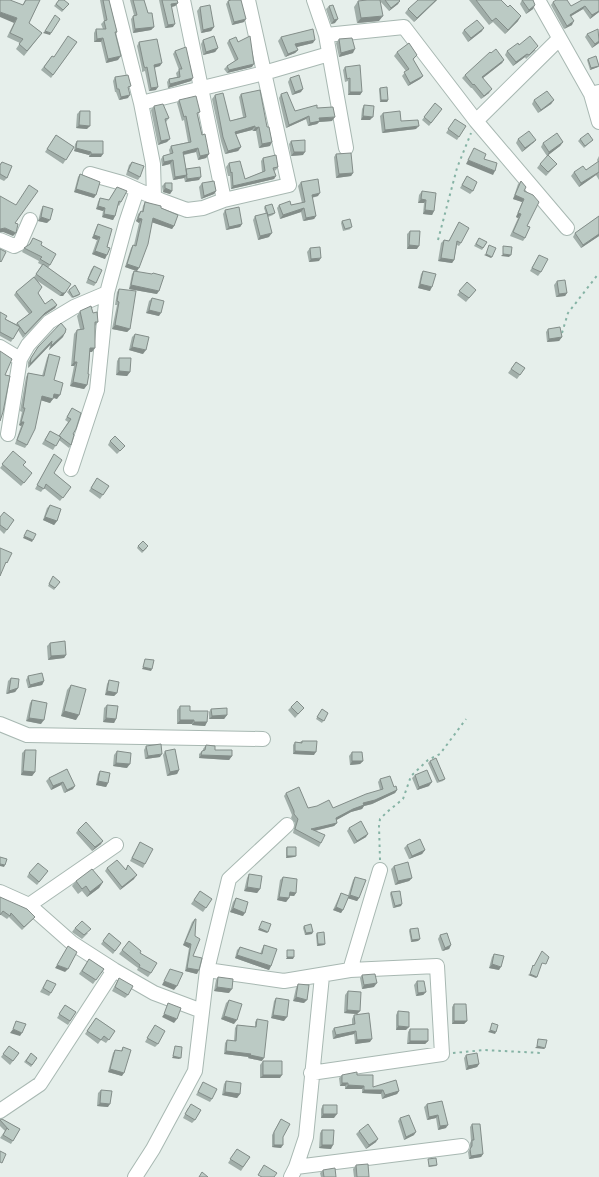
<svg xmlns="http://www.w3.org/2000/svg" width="599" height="1177" font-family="'Fira Sans Condensed',sans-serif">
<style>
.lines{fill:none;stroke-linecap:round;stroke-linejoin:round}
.minor-casing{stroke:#a8b8b2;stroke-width:16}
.path{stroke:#86b3a5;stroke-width:2;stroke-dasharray:2.5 4;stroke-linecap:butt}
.minor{stroke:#fff;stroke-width:14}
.wall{fill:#a1aea9}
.shaded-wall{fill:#838d89}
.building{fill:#bbcac4;stroke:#838d89}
</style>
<rect width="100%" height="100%" fill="#e6efeb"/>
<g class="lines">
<!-- minor casing -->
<g class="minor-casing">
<path id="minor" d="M 115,0 L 141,103 L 153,164 L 154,197
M 183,0 L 224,200 L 289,185 L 248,0
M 314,0 L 326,35 L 404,27 L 476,121
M 538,0 L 591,94 L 599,92
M 326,35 L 346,148
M 559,39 L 476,121 L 567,228
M 591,94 L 599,122
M 141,103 L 264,73 L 329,54
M 90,174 L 122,183 L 160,200 L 187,210 L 203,208 L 224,200
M 0,240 L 14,246 L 20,243 L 30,220
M 0,347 L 20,359
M 8,434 L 20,359 L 28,345 L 49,322 L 74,307 L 107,293
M 71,469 L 97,390 L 107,293 L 126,223 L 137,190
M 0,724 L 27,735 L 263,739
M 0,892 L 29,905 L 72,943 L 114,970 L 154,993 L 202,1011
M 29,905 L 116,845
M 207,970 L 284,981 L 350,970 L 437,966 L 442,1054 L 311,1073
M 350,970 L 380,870
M 0,1111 L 40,1084 L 114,970
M 296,1167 L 462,1146
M 135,1177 L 153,1149 L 195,1071 L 207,970 L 229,879 L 287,825
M 291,1177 L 296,1167 L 306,1137 L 322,976"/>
</g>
<!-- path -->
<path class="path" d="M 438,240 L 457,168 L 471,133
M 562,333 L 568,313 L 599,273
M 380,860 L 379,826 L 380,819 L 387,812 L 403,799 L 411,776 L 428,760 L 440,754 L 466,719
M 453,1053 L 484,1050 L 541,1053"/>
<!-- minor -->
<use href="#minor" class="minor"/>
</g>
<!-- wall -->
<path class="wall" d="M 25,0 L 40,0 L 29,23 L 42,33 L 24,56 L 16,49 L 20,43 L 7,37 Z
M 59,0 L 69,4 L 62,12 L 54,6 Z
M 100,0 L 109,0 L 117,32 L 116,34 L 118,60 L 106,63 L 101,42 L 94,42 L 94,33 L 96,29 L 103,29 L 101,24 L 104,21 Z
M 130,0 L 144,0 L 148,13 L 154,27 L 151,30 L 133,33 L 131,19 L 134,15 Z
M 159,0 L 177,0 L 178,3 L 175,6 L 171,7 L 173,27 L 165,28 Z
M 367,0 L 399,0 L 398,4 L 389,11 L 380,1 L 379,21 L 357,23 L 354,7 L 358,1 Z
M 418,0 L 437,0 L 414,22 L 405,13 L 408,9 Z
M 469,0 L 501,0 L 518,21 L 505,34 L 493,22 L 489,25 Z
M 522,0 L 533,9 L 526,14 L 520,4 Z
M 599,0 L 599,12 L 590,19 L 583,9 L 571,16 L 572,25 L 564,29 L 551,5 L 553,2 L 571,6 Z
M 228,1 L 244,22 L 232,25 L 226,4 Z
M 329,6 L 335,23 L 331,24 L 326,9 Z
M 200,7 L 214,27 L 211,31 L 201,33 L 197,11 Z
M 464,30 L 482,31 L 468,42 L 462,33 Z
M 587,34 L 599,43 L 592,48 L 585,37 Z
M 281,37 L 313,43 L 296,47 L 298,50 L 295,53 L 285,57 L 278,41 Z
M 339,39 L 353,53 L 339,57 L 336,43 Z
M 203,40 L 218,48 L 215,52 L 203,55 L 201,44 Z
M 229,40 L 238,42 L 252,67 L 227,73 L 224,69 L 227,66 L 235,61 L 227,43 Z
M 77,42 L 51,78 L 41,70 L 52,56 L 54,57 Z
M 139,42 L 160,66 L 154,68 L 156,90 L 149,91 L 145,71 L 142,72 L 142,69 L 137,46 Z
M 519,45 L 536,50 L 526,59 L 525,57 L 513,66 L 505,55 L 507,51 Z
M 175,51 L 191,81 L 168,88 L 167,82 L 169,79 L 177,77 L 176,73 L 179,70 L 173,54 Z
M 397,52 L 417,55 L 413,60 L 423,76 L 420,79 L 408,86 L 402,76 L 406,71 L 394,56 Z
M 491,53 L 504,60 L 502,63 L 483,78 L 489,93 L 481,99 L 472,88 L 471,88 L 462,78 L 465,75 Z
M 588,59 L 598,67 L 590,70 L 587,60 Z
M 345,67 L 362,92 L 360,95 L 348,95 L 348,81 L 345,82 L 343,70 Z
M 115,77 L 128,89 L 128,98 L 119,100 L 116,92 L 115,92 L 113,81 Z
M 290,78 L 301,92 L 292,95 L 288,82 Z
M 380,88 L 388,100 L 387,102 L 380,102 L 379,89 Z
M 241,94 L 270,146 L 259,148 L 256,131 L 253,131 L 252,130 L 236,134 L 241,147 L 238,151 L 225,154 L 221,141 L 212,99 L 215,95 L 230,121 L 243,117 L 239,97 Z
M 281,94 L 295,111 L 317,108 L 332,121 L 319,122 L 317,124 L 308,126 L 306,119 L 286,128 L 279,98 Z
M 179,100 L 198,116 L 202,135 L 209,154 L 206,158 L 198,160 L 196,152 L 184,155 L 186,169 L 199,180 L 185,182 L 184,178 L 173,180 L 170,164 L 162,166 L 161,159 L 163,156 L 170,154 L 169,150 L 171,146 L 188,142 L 184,120 L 182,121 L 177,103 Z
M 534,100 L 554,100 L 551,104 L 538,113 L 532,104 Z
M 435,103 L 442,109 L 429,126 L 422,120 Z
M 364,105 L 370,120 L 361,120 L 362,109 Z
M 154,106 L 169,118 L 166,122 L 167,142 L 158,145 L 151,110 Z
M 80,111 L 87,129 L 76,128 L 77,114 Z
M 383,113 L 401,121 L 416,129 L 382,133 L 380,116 Z
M 455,119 L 466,126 L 457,140 L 446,133 Z
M 56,135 L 74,147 L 63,164 L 45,152 Z
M 518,139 L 536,140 L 533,143 L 522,152 L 516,143 Z
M 580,139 L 593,140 L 584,148 L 578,141 Z
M 77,141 L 101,157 L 89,157 L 89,155 L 74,151 L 75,144 Z
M 291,141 L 303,155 L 291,156 L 289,144 Z
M 563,142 L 560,146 L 547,156 L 541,147 L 543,143 Z
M 336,154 L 353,173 L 351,176 L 336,178 L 334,157 Z
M 599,156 L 599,180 L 596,175 L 579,187 L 571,176 L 574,172 L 586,170 L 598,162 L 597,160 Z
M 263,158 L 278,167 L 276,170 L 274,171 L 276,176 L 274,179 L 231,189 L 230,176 L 228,176 L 226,167 L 229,163 L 245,179 L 262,172 L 261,161 Z
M 2,162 L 7,178 L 4,181 L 0,179 L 0,164 Z
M 132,162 L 140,177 L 138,180 L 126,175 L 129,165 Z
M 540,164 L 557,164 L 546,176 L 537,168 Z
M 80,174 L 94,198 L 74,192 L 78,177 Z
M 467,176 L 473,191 L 470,194 L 460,188 Z
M 521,181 L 524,191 L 527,226 L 525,238 L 523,241 L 510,236 L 518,218 L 516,217 L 522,202 L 513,199 L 518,184 Z
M 301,182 L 318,196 L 312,198 L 316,216 L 314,219 L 303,221 L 301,212 L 280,219 L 277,208 L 279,205 L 291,205 L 302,203 L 298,186 Z
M 165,183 L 172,191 L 170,194 L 163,192 L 162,186 Z
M 202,183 L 216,191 L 214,194 L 201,199 L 199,187 Z
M 117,187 L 121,202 L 119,206 L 118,205 L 115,216 L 113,220 L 102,217 L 103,211 L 96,209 L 98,202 L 100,198 L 109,200 Z
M 422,191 L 434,211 L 432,215 L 423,214 L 424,203 L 418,203 L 419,195 Z
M 145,202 L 161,208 L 174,226 L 172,229 L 152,222 L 137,271 L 157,294 L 129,289 L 132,274 L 134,271 L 136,271 L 125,267 L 131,248 L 133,245 L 134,245 L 139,223 L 136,221 L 138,214 L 141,211 L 142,211 L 143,206 Z
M 43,206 L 47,223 L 38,221 L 41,210 Z
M 265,206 L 275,213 L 273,215 L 268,217 L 269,237 L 258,240 L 253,220 L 255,216 L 266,214 L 264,208 Z
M 225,210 L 242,224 L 240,227 L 226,230 L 223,214 Z
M 599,216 L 599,236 L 581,248 L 573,237 L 575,233 Z
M 342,221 L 351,229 L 343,231 L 341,223 Z
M 459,222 L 461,243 L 459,246 L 457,245 L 454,260 L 452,263 L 438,261 L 441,243 L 444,240 L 449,241 Z
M 98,224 L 107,247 L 105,259 L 92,254 L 97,240 L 92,238 L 96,228 Z
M 410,231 L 417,249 L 407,249 L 407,234 Z
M 33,238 L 41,245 L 50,265 L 48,268 L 71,284 L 63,296 L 60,296 L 36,280 L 38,293 L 45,304 L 57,305 L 55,308 L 43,316 L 23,338 L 18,330 L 11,342 L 0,336 L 0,312 L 5,319 L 16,324 L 17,323 L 29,314 L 14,295 L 16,292 L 34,277 L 42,265 L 38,263 L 39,261 L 22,252 L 24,248 L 29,245 Z
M 479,238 L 487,242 L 482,250 L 474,246 Z
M 310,248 L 319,261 L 309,262 L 307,252 Z
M 539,255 L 541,272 L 538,276 L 530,271 Z
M 94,266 L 96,283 L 94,286 L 86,283 L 91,270 Z
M 423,271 L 430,291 L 418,288 L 421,274 Z
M 557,281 L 567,293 L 565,296 L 556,297 L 554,285 Z
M 467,282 L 476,290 L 466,302 L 457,295 Z
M 119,289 L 130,329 L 127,332 L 112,329 L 117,305 L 115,305 L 117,292 Z
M 69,290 L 80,294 L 78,296 L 72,298 L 67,292 Z
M 152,298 L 159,316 L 146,313 L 149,301 Z
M 80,311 L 93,313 L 98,322 L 95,326 L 92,352 L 90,352 L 87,385 L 84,389 L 70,386 L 74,366 L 71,366 L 74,334 L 77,330 L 80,329 L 77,316 Z
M 548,329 L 562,337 L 559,341 L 547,342 L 546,332 Z
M 135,334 L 143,354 L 129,350 L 132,337 Z
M 63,337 L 49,350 L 50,345 L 28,368 L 28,362 L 38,347 Z
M 49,354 L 57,399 L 53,398 L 50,403 L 41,400 L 27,445 L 25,448 L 15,444 L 21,426 L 19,425 L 22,412 L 20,411 L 26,377 L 28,373 L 42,376 L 47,358 Z
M 119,358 L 130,372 L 127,376 L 116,375 L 117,361 Z
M 516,362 L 525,368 L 517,379 L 508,373 Z
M 72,408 L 73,434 L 71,445 L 69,448 L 59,440 L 53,450 L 42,444 L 50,431 L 59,436 L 68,422 L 65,420 Z
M 110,441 L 125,446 L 117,454 L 108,445 Z
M 13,451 L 30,476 L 21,486 L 0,468 Z
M 54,454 L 54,473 L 71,487 L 60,501 L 44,488 L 41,492 L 35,489 Z
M 97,478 L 109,486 L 100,499 L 89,491 Z
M 50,505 L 57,521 L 54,525 L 43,520 L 47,508 Z
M 0,517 L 14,520 L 4,534 L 0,530 Z
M 138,546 L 147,548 L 142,553 L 137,548 Z
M 52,578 L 60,582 L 54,590 L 48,586 Z
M 50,643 L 66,655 L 64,658 L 48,660 L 47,646 Z
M 28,676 L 44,681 L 42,685 L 28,688 L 26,680 Z
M 11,678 L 18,688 L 15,692 L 6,694 L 8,681 Z
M 109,680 L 117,693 L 114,696 L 105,695 L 107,684 Z
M 71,685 L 76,720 L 61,716 L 67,690 Z
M 32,700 L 41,724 L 26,721 L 30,703 Z
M 107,705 L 116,719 L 114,723 L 103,722 L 104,708 Z
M 180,706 L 190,711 L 207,722 L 205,726 L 192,725 L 192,724 L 177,724 L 177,710 Z
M 291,707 L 304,708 L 295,718 L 288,710 Z
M 211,709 L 227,715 L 224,719 L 209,719 L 209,712 Z
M 322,709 L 328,713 L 322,723 L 316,719 Z
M 302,741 L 314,755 L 293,754 L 293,745 L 295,742 L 300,742 Z
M 206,745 L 215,750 L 232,756 L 229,760 L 199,758 L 199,754 L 202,751 L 203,751 L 203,749 Z
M 146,746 L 160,757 L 145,759 L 144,750 Z
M 25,750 L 35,772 L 32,776 L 21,775 L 22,753 Z
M 117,751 L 127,768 L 113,766 L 114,755 Z
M 165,751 L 179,770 L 177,774 L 167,776 L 163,755 Z
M 352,752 L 363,761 L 360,764 L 350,765 L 349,756 Z
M 430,761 L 445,779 L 443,781 L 437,783 L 428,763 Z
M 67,769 L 73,789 L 64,793 L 61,785 L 51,790 L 46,781 L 49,778 Z
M 100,771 L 108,783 L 106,787 L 96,785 L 98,774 Z
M 415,775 L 429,786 L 417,790 L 412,778 Z
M 380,779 L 394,787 L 397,790 L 395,793 L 372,804 L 364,806 L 362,809 L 351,812 L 336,820 L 337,823 L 334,826 L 315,831 L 321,843 L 319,847 L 293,833 L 295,823 L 291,818 L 292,815 L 284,796 L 286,793 L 308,808 L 333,808 L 380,790 L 378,782 Z
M 349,828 L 366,837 L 354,844 L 347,831 Z
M 78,830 L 101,844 L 92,851 L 76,833 Z
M 140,842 L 145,864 L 143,868 L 130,861 Z
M 407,845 L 425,850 L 422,854 L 409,859 L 404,848 Z
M 287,847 L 296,856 L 294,857 L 286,858 L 286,848 Z
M 128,865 L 134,879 L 120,890 L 105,871 L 107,868 L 125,870 Z
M 394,866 L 412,878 L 409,881 L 395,885 L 391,869 Z
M 48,871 L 37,885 L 27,877 L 29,873 Z
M 249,874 L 260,889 L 257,893 L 244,891 L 247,878 Z
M 283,877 L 296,893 L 294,896 L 289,896 L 289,898 L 286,902 L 277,900 L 280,880 Z
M 355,877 L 359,898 L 357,901 L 348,898 L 341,913 L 333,910 L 339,897 L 341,893 L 348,896 L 353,880 Z
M 76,881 L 103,882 L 99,888 L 87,897 L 82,891 L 78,894 L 72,886 Z
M 200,891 L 212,899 L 203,912 L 191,904 Z
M 391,892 L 401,906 L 393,908 L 390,894 Z
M 0,897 L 35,917 L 22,930 L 9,917 L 7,919 L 1,915 Z
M 236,898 L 243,916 L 230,912 L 233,902 Z
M 195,919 L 193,956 L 197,974 L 185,971 L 189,948 L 183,945 L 192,922 Z
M 304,926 L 312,934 L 305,935 L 303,928 Z
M 75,928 L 88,933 L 82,939 L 72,932 Z
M 410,929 L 420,939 L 418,941 L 411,942 L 409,931 Z
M 109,933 L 121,943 L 113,954 L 101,944 Z
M 317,933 L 325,944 L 324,945 L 317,946 L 316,935 Z
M 440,935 L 451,945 L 449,949 L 442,951 L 438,939 Z
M 129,941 L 140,953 L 151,973 L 148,977 L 137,970 L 138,968 L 119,954 Z
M 264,945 L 271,966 L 269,970 L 235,958 L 237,950 L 240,947 L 260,954 L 262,949 Z
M 494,954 L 499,970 L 489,968 L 492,957 Z
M 89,959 L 104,969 L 93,984 L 79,974 Z
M 362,975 L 374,987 L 362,989 L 360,978 Z
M 218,977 L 229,993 L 214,991 L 216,980 Z
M 119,978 L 128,995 L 125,998 L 112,991 Z
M 47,980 L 51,993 L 49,996 L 40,992 Z
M 417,981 L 426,992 L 423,995 L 416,996 L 414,985 Z
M 298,984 L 304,1003 L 293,1001 L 296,988 Z
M 348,991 L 360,1011 L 357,1014 L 344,1013 L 345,995 Z
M 276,998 L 284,1021 L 271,1018 L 274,1001 Z
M 229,1000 L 234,1024 L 221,1019 L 226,1003 Z
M 454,1004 L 467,1021 L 464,1024 L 452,1024 L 452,1007 Z
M 65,1005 L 76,1012 L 68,1025 L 57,1018 Z
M 398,1011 L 406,1030 L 396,1030 L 396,1015 Z
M 354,1015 L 370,1042 L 355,1044 L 354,1034 L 333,1039 L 332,1031 L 334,1028 L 352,1024 L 352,1019 Z
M 96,1018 L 115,1031 L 106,1043 L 101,1040 L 98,1044 L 85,1034 Z
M 257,1019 L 262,1061 L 248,1058 L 249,1057 L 224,1054 L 225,1043 L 227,1040 L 234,1041 L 235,1028 L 237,1025 L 255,1027 L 255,1022 Z
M 155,1025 L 158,1044 L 155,1047 L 145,1042 Z
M 410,1029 L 428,1041 L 425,1044 L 407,1044 L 408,1032 Z
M 9,1046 L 19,1053 L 10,1065 L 1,1057 Z
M 123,1047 L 122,1076 L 108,1072 L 113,1053 L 115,1050 L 121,1051 Z
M 31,1053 L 37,1058 L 31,1067 L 24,1062 Z
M 466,1055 L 479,1064 L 477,1067 L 466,1070 L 464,1058 Z
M 263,1061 L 280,1078 L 260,1078 L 260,1065 Z
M 342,1075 L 357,1075 L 373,1087 L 399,1091 L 397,1094 L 382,1099 L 381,1094 L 362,1093 L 362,1089 L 345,1089 L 345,1086 L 340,1086 L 339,1078 Z
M 226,1081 L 240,1094 L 237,1098 L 222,1095 L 224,1084 Z
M 203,1082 L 212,1099 L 210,1102 L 196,1095 Z
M 101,1090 L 108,1107 L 97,1106 L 98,1093 Z
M 442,1101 L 446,1128 L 438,1130 L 436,1118 L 427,1120 L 424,1107 L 427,1104 Z
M 323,1105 L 334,1118 L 321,1118 L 321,1109 Z
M 188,1108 L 195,1120 L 192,1123 L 183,1118 Z
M 400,1118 L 414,1135 L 404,1140 L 398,1121 Z
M 2,1119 L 20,1129 L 11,1144 L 0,1138 L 5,1131 L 0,1126 L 0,1121 Z
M 281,1119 L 283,1137 L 281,1148 L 272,1147 L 272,1135 Z
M 472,1124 L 483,1154 L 481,1157 L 469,1159 L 468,1152 L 470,1149 L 470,1143 L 471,1141 L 470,1127 Z
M 322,1130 L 331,1149 L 319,1148 L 320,1133 Z
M 359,1131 L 376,1142 L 366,1149 L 356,1134 Z
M 237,1149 L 250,1157 L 241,1171 L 228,1163 Z
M 356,1165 L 369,1177 L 354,1177 L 353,1169 Z
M 323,1170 L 336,1177 L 321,1177 L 320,1173 Z"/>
<!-- shaded-wall -->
<path class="shaded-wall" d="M 436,0 L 437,0 L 414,22 L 417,18 Z
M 400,1 L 398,4 L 389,11 L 391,8 Z
M 178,3 L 175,6 L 168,8 L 171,4 Z
M 535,5 L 533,9 L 526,14 L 529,10 Z
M 585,6 L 583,9 L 568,18 L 570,15 Z
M 599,11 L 599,12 L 590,19 L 592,15 Z
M 0,12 L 17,18 L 14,23 L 0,17 Z
M 383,16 L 379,21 L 357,23 L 361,18 Z
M 521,16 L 518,21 L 505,34 L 508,30 Z
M 246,19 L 244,22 L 232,25 L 234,22 Z
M 338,19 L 335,23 L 331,24 L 334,20 Z
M 574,21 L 572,25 L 564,29 L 567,26 Z
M 175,24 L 173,27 L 165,28 L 168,25 Z
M 154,27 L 151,30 L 133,33 L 135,29 Z
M 214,27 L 211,31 L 201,33 L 203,30 Z
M 484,28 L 482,31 L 468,42 L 471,38 Z
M 45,31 L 51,33 L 50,35 L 43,33 Z
M 103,38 L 101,42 L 94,42 L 97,39 Z
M 315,40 L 313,43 L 293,48 L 295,44 Z
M 599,41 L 599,43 L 592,48 L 595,44 Z
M 218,48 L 215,52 L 203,55 L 206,52 Z
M 355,49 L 353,53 L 339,57 L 341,53 Z
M 298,50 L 295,53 L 285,57 L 288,54 Z
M 527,54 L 525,57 L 513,66 L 516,62 Z
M 121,56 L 118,60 L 106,63 L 108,59 Z
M 504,60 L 502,63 L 479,81 L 482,77 Z
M 162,63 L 160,66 L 152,68 L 154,65 Z
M 254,64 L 252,67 L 227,73 L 229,70 Z
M 599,66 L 598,67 L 590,70 L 591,68 Z
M 423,76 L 420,79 L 408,86 L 410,83 Z
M 193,78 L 191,81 L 168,88 L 170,84 Z
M 158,87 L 156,90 L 149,91 L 151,88 Z
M 303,89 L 301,92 L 292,95 L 295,92 Z
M 492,89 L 489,93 L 481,99 L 484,96 Z
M 350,92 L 362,92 L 360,95 L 348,95 Z
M 130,95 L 128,98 L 119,100 L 121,97 Z
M 381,100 L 388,100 L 387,102 L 380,102 Z
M 554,100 L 551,104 L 538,113 L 541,110 Z
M 309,116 L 306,119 L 286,128 L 289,125 Z
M 363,116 L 373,117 L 370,120 L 361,120 Z
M 335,117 L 332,121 L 319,122 L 317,124 L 308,126 L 310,123 L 319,118 Z
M 79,125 L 90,126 L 87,129 L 76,128 Z
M 255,126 L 252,130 L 233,135 L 235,132 Z
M 419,126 L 416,129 L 382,133 L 385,130 Z
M 259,127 L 256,131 L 253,131 L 255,128 Z
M 170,139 L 167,142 L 158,145 L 161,141 Z
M 536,140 L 533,143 L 522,152 L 525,148 Z
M 272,142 L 270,146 L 259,148 L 262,144 Z
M 563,142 L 560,146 L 547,156 L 549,152 Z
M 241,147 L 238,151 L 225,154 L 228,151 Z
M 76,148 L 91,152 L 89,155 L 74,151 Z
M 198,148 L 196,152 L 181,155 L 183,152 Z
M 294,152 L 305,152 L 303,155 L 291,156 Z
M 91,154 L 103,154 L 101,157 L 89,157 Z
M 209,154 L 206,158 L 198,160 L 200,156 Z
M 173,160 L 170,164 L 162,166 L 164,162 Z
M 468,160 L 495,171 L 493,175 L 466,164 Z
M 599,172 L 596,175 L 579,187 L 581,183 Z
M 353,173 L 351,176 L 336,178 L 339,174 Z
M 187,175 L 184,178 L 173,180 L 175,177 Z
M 276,176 L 274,179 L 231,189 L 233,186 Z
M 201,177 L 199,180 L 185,182 L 187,179 Z
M 165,188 L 172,191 L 170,194 L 163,192 Z
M 76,189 L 96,195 L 94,198 L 74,192 Z
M 216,191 L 214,194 L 201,199 L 204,196 Z
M 320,193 L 318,196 L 309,198 L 312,195 Z
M 515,195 L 524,199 L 522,202 L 513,199 Z
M 421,199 L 426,200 L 424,203 L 418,203 Z
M 98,206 L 105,208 L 103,211 L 96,209 Z
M 304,208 L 301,212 L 280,219 L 283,215 Z
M 425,210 L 434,211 L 432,215 L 423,214 Z
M 518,213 L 521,214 L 518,218 L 516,217 Z
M 104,214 L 115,216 L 113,220 L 102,217 Z
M 316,216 L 314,219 L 303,221 L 306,218 Z
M 41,217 L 50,220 L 47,223 L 38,221 Z
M 138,218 L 142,219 L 139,223 L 136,221 Z
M 153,218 L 174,226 L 172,229 L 151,222 Z
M 242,224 L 240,227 L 226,230 L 229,227 Z
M 5,228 L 16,233 L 13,236 L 3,232 L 0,232 L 0,229 Z
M 272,233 L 269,237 L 258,240 L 260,236 Z
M 599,234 L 599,236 L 581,248 L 583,245 Z
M 94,235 L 100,237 L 97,240 L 92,238 Z
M 409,245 L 419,246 L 417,249 L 407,249 Z
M 95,251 L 107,255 L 105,259 L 92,254 Z
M 486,254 L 492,257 L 491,258 L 484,255 Z
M 503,254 L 511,255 L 509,257 L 501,256 Z
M 321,258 L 319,261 L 309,262 L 311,259 Z
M 441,258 L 454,260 L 452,263 L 438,261 Z
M 127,264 L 139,268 L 137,271 L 125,267 Z
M 420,284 L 432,287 L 430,291 L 418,288 Z
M 131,285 L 159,291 L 157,294 L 129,289 Z
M 62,293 L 65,293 L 63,296 L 60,296 Z
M 567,293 L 565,296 L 556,297 L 559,294 Z
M 57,305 L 55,308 L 43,316 L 23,338 L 45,313 Z
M 149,310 L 161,313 L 159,316 L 146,313 Z
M 115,325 L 130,329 L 127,332 L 112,329 Z
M 65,333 L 63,337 L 49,350 L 51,346 Z
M 562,337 L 559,341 L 547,342 L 549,339 Z
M 52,341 L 50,345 L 28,368 L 30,364 Z
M 132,347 L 146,350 L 143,354 L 129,350 Z
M 90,348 L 95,348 L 92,352 L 87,352 Z
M 74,362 L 77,362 L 74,366 L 71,366 Z
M 119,371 L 130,372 L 127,376 L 116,375 Z
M 73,382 L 87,385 L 84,389 L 70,386 Z
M 54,394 L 60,395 L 57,399 L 52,397 Z
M 42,396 L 53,399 L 50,403 L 40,400 Z
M 21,422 L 24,422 L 21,426 L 19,425 Z
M 45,517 L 57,521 L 54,525 L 43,520 Z
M 24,536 L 33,540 L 32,542 L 23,538 Z
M 66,655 L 64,658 L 48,660 L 51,656 Z
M 143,667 L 152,669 L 151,671 L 142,669 Z
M 44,681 L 42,685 L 28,688 L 30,685 Z
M 18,688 L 15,692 L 6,694 L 9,691 Z
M 107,691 L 117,693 L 114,696 L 105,695 Z
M 64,711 L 79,715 L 76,720 L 61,716 Z
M 227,715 L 224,719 L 209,719 L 212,716 Z
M 29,718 L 44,720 L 41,724 L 26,721 Z
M 106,718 L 116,719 L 114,723 L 103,722 Z
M 180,720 L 194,720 L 192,724 L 177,724 Z
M 194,722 L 207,722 L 205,726 L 192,725 Z
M 295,751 L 316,752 L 314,755 L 293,754 Z
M 162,754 L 160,757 L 145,759 L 148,756 Z
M 201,755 L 232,756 L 229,760 L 199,758 Z
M 352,761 L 363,761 L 360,764 L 350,765 Z
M 116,763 L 130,764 L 127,768 L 113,766 Z
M 179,770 L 177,774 L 167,776 L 170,772 Z
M 23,771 L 35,772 L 32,776 L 21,775 Z
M 98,781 L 108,783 L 106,787 L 96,785 Z
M 63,782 L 61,785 L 51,790 L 53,786 Z
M 432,782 L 429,786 L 417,790 L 419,787 Z
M 75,786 L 73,789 L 64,793 L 67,790 Z
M 397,790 L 395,793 L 372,804 L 364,806 L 362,809 L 351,812 L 333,822 L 336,818 L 363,803 Z
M 337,823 L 334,826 L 309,832 L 311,829 Z
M 368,834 L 366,837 L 354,844 L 357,841 Z
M 103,841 L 101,844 L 92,851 L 95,847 Z
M 425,850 L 422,854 L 409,859 L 412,856 Z
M 287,856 L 296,856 L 294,857 L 286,858 Z
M 0,864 L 5,865 L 4,867 L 0,866 Z
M 137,875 L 134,879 L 120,890 L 122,887 Z
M 412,878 L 409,881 L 395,885 L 398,881 Z
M 103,882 L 99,888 L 87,897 L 90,892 Z
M 247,887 L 260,889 L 257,893 L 244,891 Z
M 290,892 L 296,893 L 294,896 L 287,895 Z
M 350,895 L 359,898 L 357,901 L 347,898 Z
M 279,897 L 289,898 L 286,902 L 277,900 Z
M 402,904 L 401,906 L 393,908 L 395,906 Z
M 336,907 L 343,910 L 341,913 L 333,910 Z
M 233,908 L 245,913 L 243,916 L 230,912 Z
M 259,928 L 268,932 L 267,933 L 258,930 Z
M 313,932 L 312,934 L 305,935 L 306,933 Z
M 420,939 L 418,941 L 411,942 L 412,940 Z
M 185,942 L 191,944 L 189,948 L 183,945 Z
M 318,944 L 325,944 L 324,945 L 317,946 Z
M 451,945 L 449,949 L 442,951 L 445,948 Z
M 237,955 L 271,966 L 269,970 L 235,958 Z
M 287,957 L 294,957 L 293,959 L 286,959 Z
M 492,964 L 501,967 L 499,970 L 489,968 Z
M 57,965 L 68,969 L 65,972 L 55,968 Z
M 187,968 L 199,970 L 197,974 L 185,971 Z
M 530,974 L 537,977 L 536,978 L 528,975 Z
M 164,981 L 177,986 L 174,990 L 162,985 Z
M 377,983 L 374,987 L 362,989 L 364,985 Z
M 217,987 L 232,989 L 229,993 L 214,991 Z
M 426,992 L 423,995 L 416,996 L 418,993 Z
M 296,997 L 307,1000 L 304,1003 L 293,1001 Z
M 347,1010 L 360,1011 L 357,1014 L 344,1013 Z
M 164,1014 L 177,1019 L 174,1023 L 162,1017 Z
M 273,1015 L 287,1017 L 284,1021 L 271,1018 Z
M 224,1016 L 237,1020 L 234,1024 L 221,1019 Z
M 454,1021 L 467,1021 L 464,1024 L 452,1024 Z
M 398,1026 L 409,1027 L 406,1030 L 396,1030 Z
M 13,1029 L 22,1033 L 20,1036 L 10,1033 Z
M 490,1030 L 496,1032 L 495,1034 L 488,1032 Z
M 356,1031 L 354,1034 L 333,1039 L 336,1035 Z
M 372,1039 L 370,1042 L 355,1044 L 357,1040 Z
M 410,1041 L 428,1041 L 425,1044 L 407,1044 Z
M 537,1046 L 545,1048 L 544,1049 L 535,1048 Z
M 226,1051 L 251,1054 L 249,1057 L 224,1054 Z
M 250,1055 L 264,1058 L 262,1061 L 248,1058 Z
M 173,1056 L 181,1058 L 179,1059 L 172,1058 Z
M 479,1064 L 477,1067 L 466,1070 L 468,1066 Z
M 110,1069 L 124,1073 L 122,1076 L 108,1072 Z
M 263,1075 L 282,1075 L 280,1078 L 260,1078 Z
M 342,1083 L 348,1083 L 345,1086 L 340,1086 Z
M 348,1085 L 364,1086 L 362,1089 L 345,1089 Z
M 364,1090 L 383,1090 L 381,1094 L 362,1093 Z
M 399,1091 L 397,1094 L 382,1099 L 385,1095 Z
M 225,1092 L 240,1094 L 237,1098 L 222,1095 Z
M 100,1103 L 110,1104 L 108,1107 L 97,1106 Z
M 323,1114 L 337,1114 L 334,1118 L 321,1118 Z
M 438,1115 L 436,1118 L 427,1120 L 429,1117 Z
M 448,1125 L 446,1128 L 438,1130 L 440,1126 Z
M 416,1132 L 414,1135 L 404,1140 L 406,1137 Z
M 378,1139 L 376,1142 L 366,1149 L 369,1145 Z
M 274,1145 L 283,1145 L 281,1148 L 272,1147 Z
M 322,1145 L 333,1145 L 331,1149 L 319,1148 Z
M 483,1154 L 481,1157 L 469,1159 L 471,1156 Z
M 437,1165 L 436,1166 L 428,1167 L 429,1166 Z"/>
<!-- building -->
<path class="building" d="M 0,0 L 10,0 L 23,5 L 26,0 L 40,0 L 29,23 L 42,33 L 27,51 L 19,44 L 23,39 L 10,33 L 17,18 L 0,12 Z
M 59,0 L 64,0 L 69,4 L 63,10 L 56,4 Z
M 103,0 L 109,0 L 117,32 L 115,32 L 121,56 L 108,59 L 103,38 L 97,39 L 96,29 L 106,29 L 104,21 L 107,20 Z
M 133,0 L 144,0 L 148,13 L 152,13 L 154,27 L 135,29 L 133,16 L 137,15 Z
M 162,0 L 177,0 L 178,3 L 171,4 L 175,24 L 168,25 Z
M 231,0 L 241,0 L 246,19 L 234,22 L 228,1 Z
M 367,0 L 380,0 L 383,16 L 361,18 L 358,1 Z
M 385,0 L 399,0 L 400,1 L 391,8 Z
M 418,0 L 436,0 L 417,18 L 408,9 Z
M 476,0 L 501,0 L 508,7 L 510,5 L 521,16 L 508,30 L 496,18 L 492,21 Z
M 522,0 L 533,0 L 535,5 L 529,10 Z
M 556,0 L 567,0 L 571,6 L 582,0 L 599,0 L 599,11 L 592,15 L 585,6 L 570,15 L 574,21 L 567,26 L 553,2 Z
M 210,5 L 214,27 L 203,30 L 200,7 Z
M 333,5 L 338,19 L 334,20 L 329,6 Z
M 55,15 L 60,19 L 51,33 L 45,31 Z
M 477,20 L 484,28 L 471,38 L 464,30 Z
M 313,29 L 315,40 L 295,44 L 298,50 L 288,54 L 281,37 Z
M 598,29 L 599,41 L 595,44 L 587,34 Z
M 68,36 L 77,42 L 53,75 L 44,67 L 52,56 L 54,57 Z
M 214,36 L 218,48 L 206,52 L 203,40 Z
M 250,36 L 254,64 L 229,70 L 227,66 L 238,59 L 229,40 L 236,37 L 238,42 Z
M 530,36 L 538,46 L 529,55 L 527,54 L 516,62 L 507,51 L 518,43 L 519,45 Z
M 352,38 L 355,49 L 341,53 L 339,39 Z
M 157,39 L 162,63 L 154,65 L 158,87 L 151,88 L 147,67 L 145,68 L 144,66 L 139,42 Z
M 409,43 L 417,55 L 413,59 L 423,76 L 410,83 L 404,72 L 409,69 L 397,52 Z
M 186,47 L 193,78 L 170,84 L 169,79 L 180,77 L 179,69 L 182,69 L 175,51 Z
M 496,49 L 504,60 L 482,77 L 492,89 L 484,96 L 474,84 L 473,85 L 465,75 L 490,52 L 491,53 Z
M 596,56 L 599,66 L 591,68 L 588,59 Z
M 360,65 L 362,92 L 350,92 L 350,78 L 347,79 L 345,67 Z
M 128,75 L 131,86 L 128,87 L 130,95 L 121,97 L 119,89 L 117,89 L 115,77 Z
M 299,75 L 303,89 L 295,92 L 290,78 Z
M 387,87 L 388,100 L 381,100 L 380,88 Z
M 260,90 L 267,127 L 269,127 L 272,142 L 262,144 L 259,127 L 255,128 L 255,126 L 235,132 L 241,147 L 228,151 L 223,137 L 215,95 L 223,93 L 230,121 L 246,117 L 241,94 Z
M 547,91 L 554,100 L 541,110 L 534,100 Z
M 287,92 L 295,111 L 317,105 L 317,108 L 333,107 L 335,117 L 319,118 L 320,121 L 310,123 L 309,116 L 289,125 L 281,94 Z
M 196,96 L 200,112 L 197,113 L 202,135 L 205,134 L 209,154 L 200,156 L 198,148 L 183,152 L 187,175 L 175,177 L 173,160 L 164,162 L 163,156 L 173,153 L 171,146 L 191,142 L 186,116 L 184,117 L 179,100 Z
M 435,103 L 442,109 L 431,123 L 424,117 Z
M 163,104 L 169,118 L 165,119 L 170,139 L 161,141 L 154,106 Z
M 364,105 L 374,106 L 373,117 L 363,116 Z
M 80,111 L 90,111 L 90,126 L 79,125 Z
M 400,111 L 401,121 L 418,120 L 419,126 L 385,130 L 383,113 Z
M 455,119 L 466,126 L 459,137 L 448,129 Z
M 529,131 L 536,140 L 525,148 L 518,139 Z
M 557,133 L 563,142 L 549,152 L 543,143 Z
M 588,133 L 593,140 L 585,146 L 580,139 Z
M 56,135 L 74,147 L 66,160 L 47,149 Z
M 305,140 L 305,152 L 294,152 L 291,141 Z
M 77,141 L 103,141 L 103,154 L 91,154 L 91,152 L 76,148 Z
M 474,148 L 486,154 L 484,159 L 497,163 L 495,171 L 468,160 Z
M 351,153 L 353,173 L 339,174 L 336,154 Z
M 276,155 L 278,167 L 273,168 L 276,176 L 233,186 L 232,172 L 231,173 L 229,163 L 240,161 L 245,179 L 265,171 L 263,158 Z
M 548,155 L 557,164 L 548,172 L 540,164 Z
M 599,161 L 599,172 L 581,183 L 574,172 L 583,166 L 586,170 Z
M 2,162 L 12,166 L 7,178 L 0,174 L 0,165 Z
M 132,162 L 144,166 L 140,177 L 128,171 Z
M 200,167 L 201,177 L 187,179 L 186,169 Z
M 80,174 L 100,182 L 96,195 L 76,189 Z
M 467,176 L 477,182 L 473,191 L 462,185 Z
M 318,179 L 320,193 L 312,195 L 316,216 L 306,218 L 304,208 L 283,215 L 279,205 L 290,201 L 291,205 L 305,202 L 301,182 Z
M 214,181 L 216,191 L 204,196 L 202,183 Z
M 521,181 L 526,187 L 524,191 L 533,195 L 539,202 L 527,226 L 530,227 L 525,238 L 513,232 L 521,214 L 518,213 L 524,199 L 515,195 Z
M 165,183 L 172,183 L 172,191 L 165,188 Z
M 29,185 L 38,191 L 15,223 L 18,224 L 16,233 L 5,228 L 0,229 L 0,196 L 16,205 Z
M 117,187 L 127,191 L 121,202 L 119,201 L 115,216 L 104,214 L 105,208 L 98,206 L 100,198 L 109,200 Z
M 422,191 L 436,193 L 434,211 L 425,210 L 426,200 L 421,199 Z
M 145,202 L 161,206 L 161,208 L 178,215 L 174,226 L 153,218 L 148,244 L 139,268 L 127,264 L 133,245 L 136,246 L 142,219 L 138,218 L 141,211 L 143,212 Z
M 272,204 L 275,213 L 268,215 L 265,206 Z
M 43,206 L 53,209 L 50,220 L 41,217 Z
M 239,207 L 242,224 L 229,227 L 225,210 Z
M 267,213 L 272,233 L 260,236 L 255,216 Z
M 599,216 L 599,234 L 583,245 L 575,233 Z
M 350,219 L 352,227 L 345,229 L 342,221 Z
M 459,222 L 469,228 L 461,243 L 457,241 L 454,260 L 441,258 L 444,240 L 449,241 Z
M 98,224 L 112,229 L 107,247 L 110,248 L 107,255 L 95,251 L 100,237 L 94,235 Z
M 410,231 L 420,231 L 419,246 L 409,245 Z
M 33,238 L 42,242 L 41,245 L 56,254 L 50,265 L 40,259 L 42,257 L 24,248 L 30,244 Z
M 479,238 L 487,242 L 483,248 L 476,244 Z
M 489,245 L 496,248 L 492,257 L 486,254 Z
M 503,246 L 512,247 L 511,255 L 503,254 Z
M 320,247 L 321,258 L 311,259 L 310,248 Z
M 0,249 L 6,252 L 1,262 L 0,261 Z
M 539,255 L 548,259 L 541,272 L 532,268 Z
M 43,264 L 71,284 L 65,293 L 62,293 L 36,274 Z
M 94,266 L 102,270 L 96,283 L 88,279 Z
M 134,271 L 152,274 L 153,273 L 164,276 L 159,291 L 131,285 Z
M 423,271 L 436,274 L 432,287 L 420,284 Z
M 34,277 L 42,287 L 38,293 L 45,304 L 52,299 L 57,305 L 45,313 L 25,334 L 17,323 L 32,312 L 16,292 Z
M 565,280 L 567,293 L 559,294 L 557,281 Z
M 467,282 L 476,290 L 469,298 L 459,291 Z
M 75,285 L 80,294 L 73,297 L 69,290 Z
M 119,289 L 136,291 L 130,329 L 115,325 L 119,302 L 117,301 Z
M 152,298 L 164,301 L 161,313 L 149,310 Z
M 91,306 L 93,313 L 97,312 L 98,322 L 95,322 L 95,348 L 90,348 L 88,374 L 89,374 L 87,385 L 73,382 L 77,362 L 74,362 L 77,330 L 84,329 L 80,311 Z
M 0,312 L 7,316 L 5,319 L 20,327 L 13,339 L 0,332 Z
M 61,323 L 66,329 L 65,333 L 51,346 L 52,341 L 30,364 L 31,358 L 38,347 Z
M 560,327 L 562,337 L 549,339 L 548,329 Z
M 135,334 L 149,337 L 146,350 L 132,347 Z
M 0,351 L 12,359 L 5,375 L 10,376 L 3,412 L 0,421 Z
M 49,354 L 60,357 L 54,380 L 63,383 L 60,395 L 54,394 L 53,399 L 42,396 L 35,429 L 27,445 L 17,440 L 24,422 L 21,422 L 25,408 L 23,408 L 28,373 L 44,376 Z
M 119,358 L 131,358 L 130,372 L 119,371 Z
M 516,362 L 525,368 L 520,375 L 511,369 Z
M 72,408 L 81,413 L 76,429 L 73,434 L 74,435 L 71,445 L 59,436 L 71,419 L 67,417 Z
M 50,431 L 61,437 L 56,446 L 45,440 Z
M 115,436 L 125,446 L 120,451 L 110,441 Z
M 13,451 L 26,462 L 23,465 L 32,473 L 24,483 L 2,464 Z
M 54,454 L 62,460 L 54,473 L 71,487 L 63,498 L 46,484 L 44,489 L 37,485 Z
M 97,478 L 109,486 L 103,495 L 91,488 Z
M 50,505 L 61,509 L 57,521 L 45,517 Z
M 4,512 L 14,520 L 7,530 L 0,525 L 0,517 Z
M 27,530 L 36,534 L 33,540 L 24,536 Z
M 143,541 L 148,546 L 143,551 L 138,546 Z
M 0,548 L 12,553 L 7,563 L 6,562 L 0,576 Z
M 53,576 L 60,582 L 55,588 L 49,584 Z
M 65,641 L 66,655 L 51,656 L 50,643 Z
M 145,659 L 154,660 L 152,669 L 143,667 Z
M 42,673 L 44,681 L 30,685 L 28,676 Z
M 11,678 L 19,679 L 18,688 L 9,691 Z
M 109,680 L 119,682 L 117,693 L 107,691 Z
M 71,685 L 86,689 L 79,715 L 64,711 Z
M 32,700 L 47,703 L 44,720 L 29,718 Z
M 297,701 L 304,708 L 298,714 L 291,707 Z
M 107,705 L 118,706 L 116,719 L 106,718 Z
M 180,706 L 190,706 L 190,711 L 208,711 L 207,722 L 194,722 L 194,720 L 180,720 Z
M 227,708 L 227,715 L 212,716 L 211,709 Z
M 322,709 L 328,713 L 324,721 L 317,717 Z
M 302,741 L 317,741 L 316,752 L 295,751 L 295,742 L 302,743 Z
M 161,744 L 162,754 L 148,756 L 146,746 Z
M 206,745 L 215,746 L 215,750 L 232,750 L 232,756 L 201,755 L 202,751 L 205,750 Z
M 175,749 L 179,770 L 170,772 L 165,751 Z
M 25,750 L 36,750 L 35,772 L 23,771 Z
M 117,751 L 131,753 L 130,764 L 116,763 Z
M 352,752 L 362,752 L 363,761 L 352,761 Z
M 436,758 L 445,779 L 439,781 L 430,761 Z
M 67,769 L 75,786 L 67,790 L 63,782 L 53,786 L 49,778 Z
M 427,770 L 432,782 L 419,787 L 415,775 Z
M 100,771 L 110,773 L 108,783 L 98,781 Z
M 390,776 L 394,787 L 396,786 L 397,790 L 375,800 L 363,803 L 364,805 L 353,809 L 336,818 L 337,823 L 311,829 L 325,835 L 321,843 L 295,829 L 298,819 L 294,814 L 294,811 L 286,793 L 299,787 L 308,808 L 317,806 L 329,800 L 333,808 L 366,794 L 383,789 L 380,779 Z
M 361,821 L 368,834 L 357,841 L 349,828 Z
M 86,822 L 103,841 L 95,847 L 78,830 Z
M 420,839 L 425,850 L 412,856 L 407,845 Z
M 140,842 L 153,849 L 145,864 L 132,858 Z
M 287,847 L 296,847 L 296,856 L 287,856 Z
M 0,857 L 7,859 L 5,865 L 0,864 Z
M 117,860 L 126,870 L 128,865 L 137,875 L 122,887 L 107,868 Z
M 408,862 L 412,878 L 398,881 L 394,866 Z
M 38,863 L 48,871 L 39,882 L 29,873 Z
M 92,869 L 103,882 L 90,892 L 86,886 L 82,889 L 76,881 Z
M 249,874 L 262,876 L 260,889 L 247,887 Z
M 283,877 L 297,879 L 296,893 L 290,892 L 289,898 L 279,897 Z
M 355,877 L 366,880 L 359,898 L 350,895 Z
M 200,891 L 212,899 L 206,908 L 194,900 Z
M 400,891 L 402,904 L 395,906 L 391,892 Z
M 341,893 L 349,896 L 343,910 L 336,907 Z
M 0,897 L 27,909 L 35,917 L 24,927 L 11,913 L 10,916 L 3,911 L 0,915 Z
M 236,898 L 248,902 L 245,913 L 233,908 Z
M 195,919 L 196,919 L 195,936 L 200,939 L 193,956 L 202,958 L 199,970 L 187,968 L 191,944 L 185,942 Z
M 82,921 L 91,929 L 84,935 L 75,928 Z
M 262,921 L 271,924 L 268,932 L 259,928 Z
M 311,924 L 313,932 L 306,933 L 304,926 Z
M 418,928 L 420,939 L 412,940 L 410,929 Z
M 324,932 L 325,944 L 318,944 L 317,933 Z
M 109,933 L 121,943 L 115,951 L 103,941 Z
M 447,933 L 451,945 L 445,948 L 440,935 Z
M 129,941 L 141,951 L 140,953 L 157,963 L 151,973 L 139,967 L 140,965 L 122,950 Z
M 264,945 L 277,949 L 271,966 L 237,955 L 240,947 L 262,954 Z
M 68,946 L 77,952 L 68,969 L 57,965 Z
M 287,950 L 294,950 L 294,957 L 287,957 Z
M 542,951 L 549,957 L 546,964 L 542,963 L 537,977 L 530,974 L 533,965 L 534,966 Z
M 494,954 L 504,956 L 501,967 L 492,964 Z
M 89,959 L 104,969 L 96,980 L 82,971 Z
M 170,969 L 183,973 L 177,986 L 164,981 Z
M 375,974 L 377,983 L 364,985 L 362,975 Z
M 218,977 L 233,979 L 232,989 L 217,987 Z
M 119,978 L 133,986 L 128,995 L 115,987 Z
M 47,980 L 56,984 L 51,993 L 43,988 Z
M 417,981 L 424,981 L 426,992 L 418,993 Z
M 298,984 L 309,985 L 307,1000 L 296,997 Z
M 348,991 L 361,992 L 360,1011 L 347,1010 Z
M 276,998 L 289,1000 L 287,1017 L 273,1015 Z
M 229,1000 L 242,1004 L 237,1020 L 224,1016 Z
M 168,1003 L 181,1008 L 177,1019 L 164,1014 Z
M 454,1004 L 466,1004 L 467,1021 L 454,1021 Z
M 65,1005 L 76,1012 L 70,1021 L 59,1014 Z
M 398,1011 L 409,1012 L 409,1027 L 398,1026 Z
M 369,1013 L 372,1039 L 357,1040 L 356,1031 L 336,1035 L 334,1028 L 355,1024 L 354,1015 Z
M 96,1018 L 115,1031 L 109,1040 L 104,1036 L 101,1040 L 87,1031 Z
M 257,1019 L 268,1021 L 264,1058 L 250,1055 L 251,1054 L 226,1051 L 227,1040 L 236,1041 L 237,1025 L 256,1027 Z
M 16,1021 L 26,1024 L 22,1033 L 13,1029 Z
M 492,1023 L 498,1025 L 496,1032 L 490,1030 Z
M 155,1025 L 165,1031 L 158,1044 L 147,1038 Z
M 410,1029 L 428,1029 L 428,1041 L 410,1041 Z
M 538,1039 L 547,1040 L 545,1048 L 537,1046 Z
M 9,1046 L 19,1053 L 13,1061 L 3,1054 Z
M 175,1046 L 182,1047 L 181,1058 L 173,1056 Z
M 123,1047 L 131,1050 L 124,1073 L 110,1069 L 115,1050 L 122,1051 Z
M 31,1053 L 37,1058 L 32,1065 L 26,1061 Z
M 477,1053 L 479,1064 L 468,1066 L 466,1055 Z
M 263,1061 L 282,1061 L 282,1075 L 263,1075 Z
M 357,1072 L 357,1075 L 373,1075 L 373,1087 L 396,1080 L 399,1091 L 385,1095 L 383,1090 L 364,1090 L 364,1086 L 348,1085 L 348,1083 L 342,1083 L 342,1075 Z
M 226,1081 L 241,1083 L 240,1094 L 225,1092 Z
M 203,1082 L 217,1089 L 212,1099 L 198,1092 Z
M 101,1090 L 112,1091 L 110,1104 L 100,1103 Z
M 442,1101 L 448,1125 L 440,1126 L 438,1115 L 429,1117 L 427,1104 Z
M 191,1104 L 201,1110 L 195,1120 L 185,1114 Z
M 323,1105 L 337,1105 L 337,1114 L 323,1114 Z
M 409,1115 L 416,1132 L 406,1137 L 400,1118 Z
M 2,1119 L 20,1129 L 13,1141 L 3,1135 L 7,1128 L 9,1130 L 0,1120 Z
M 281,1119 L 290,1124 L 283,1137 L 283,1145 L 274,1145 L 274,1132 Z
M 368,1124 L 378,1139 L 369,1145 L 359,1131 Z
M 472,1124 L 480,1124 L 483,1154 L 471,1156 L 470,1149 L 472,1146 L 472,1140 L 474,1140 Z
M 322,1130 L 334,1130 L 333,1145 L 322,1145 Z
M 237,1149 L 250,1157 L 243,1167 L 230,1159 Z
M 0,1151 L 6,1154 L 2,1163 L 0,1162 Z
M 436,1158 L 437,1165 L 429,1166 L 428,1159 Z
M 368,1164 L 369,1177 L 357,1177 L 356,1165 Z
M 264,1165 L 277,1173 L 274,1177 L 262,1177 L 258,1175 Z
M 335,1168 L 336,1177 L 324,1177 L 323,1170 Z
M 202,1172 L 208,1177 L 199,1177 Z"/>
</svg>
